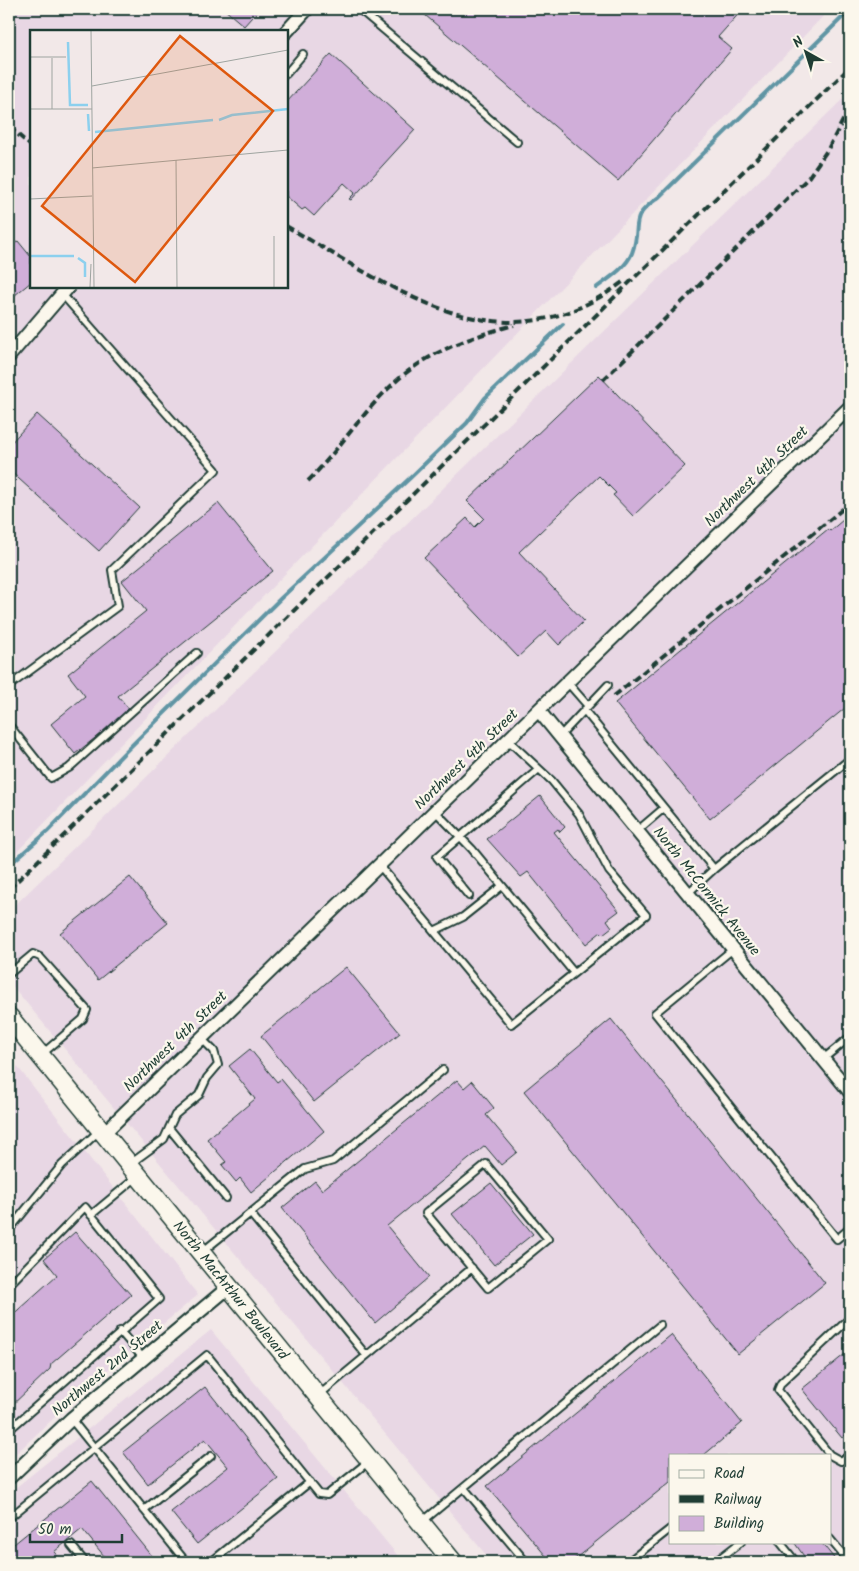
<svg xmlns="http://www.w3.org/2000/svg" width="859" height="1571" font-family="Kalam,sans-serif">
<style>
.built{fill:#e8d7e4;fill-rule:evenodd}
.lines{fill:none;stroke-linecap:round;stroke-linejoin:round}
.stream{stroke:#6095a4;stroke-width:4}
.building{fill:#d0aed9;stroke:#1f3d34}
.lane-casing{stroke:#1f3d34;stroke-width:10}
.street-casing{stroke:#1f3d34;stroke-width:16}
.secondary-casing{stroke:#1f3d34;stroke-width:21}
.lane{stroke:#fbf7ec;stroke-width:6}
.street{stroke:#fbf7ec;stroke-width:12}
.secondary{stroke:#fbf7ec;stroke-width:18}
.rail{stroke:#1f3d34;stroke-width:4;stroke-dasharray:8 4;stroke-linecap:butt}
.labels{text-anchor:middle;stroke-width:4.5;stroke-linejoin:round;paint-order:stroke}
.street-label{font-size:15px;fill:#1f3d34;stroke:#fbf7ec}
.inset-river{fill:none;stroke:#8cd0ee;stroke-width:2.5}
.inset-road{fill:none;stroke:#9ea4a0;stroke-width:1}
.view{fill:#de580e;fill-opacity:0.15;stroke:#de580e;stroke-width:2.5}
.inset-edge{fill:none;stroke:#1f3d34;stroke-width:2.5}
</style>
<rect width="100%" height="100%" fill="#f2e8e8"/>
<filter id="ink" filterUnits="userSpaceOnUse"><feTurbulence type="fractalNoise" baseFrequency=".02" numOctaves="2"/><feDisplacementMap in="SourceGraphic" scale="10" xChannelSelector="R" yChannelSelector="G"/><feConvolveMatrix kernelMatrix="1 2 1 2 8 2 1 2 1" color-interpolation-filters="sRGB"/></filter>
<g filter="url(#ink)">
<!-- built -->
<path class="built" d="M 9,9 L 830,9 L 9,860 ZM 31,31 L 286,31 L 286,286 L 31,286 Z
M 850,92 L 850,1562 L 492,1562 L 9,982 L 9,911 ZM 670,1455 L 830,1455 L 830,1542 L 670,1542 Z
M 9,1056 L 198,1295 L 87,1387 L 9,1460 Z
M 211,1330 L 403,1562 L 9,1562 L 9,1493 Z"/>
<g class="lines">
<!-- stream -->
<path class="stream" d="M 596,288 C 608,279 626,268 632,253 C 643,224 626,220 659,197 L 850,10
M 9,865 L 47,832 L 123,754 L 281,598 L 410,478 L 467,423 L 485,398 L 563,324"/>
</g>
<!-- building -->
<path class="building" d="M 224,9 L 259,9 L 244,26 Z
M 418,9 L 743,9 L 718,37 L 732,49 L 618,181 Z
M 331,54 L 415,130 L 351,200 L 349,199 L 355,193 L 344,183 L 314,216 L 305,208 L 302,210 L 286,196 L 286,103 Z
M 18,241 L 31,257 L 31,282 L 9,300 L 9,248 Z
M 599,375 L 685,466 L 633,516 L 613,495 L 616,493 L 599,476 L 519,552 L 584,621 L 559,645 L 546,631 L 518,657 L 424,558 L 467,518 L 475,527 L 484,518 L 467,501 Z
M 37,414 L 139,507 L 99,551 L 9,470 L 9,445 Z
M 218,503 L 273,571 L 118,696 L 130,710 L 75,754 L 51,724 L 85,696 L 68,674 L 146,611 L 122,581 Z
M 850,514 L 850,704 L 710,819 L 615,703 L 828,529 L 830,531 Z
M 540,796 L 565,827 L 560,832 L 558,829 L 554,832 L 619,911 L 607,920 L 612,927 L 603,934 L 601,932 L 586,944 L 528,872 L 521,877 L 487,839 Z
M 130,877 L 168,923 L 98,980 L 60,933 Z
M 346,967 L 400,1033 L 314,1102 L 261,1036 Z
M 611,1019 L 825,1283 L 738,1354 L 524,1091 Z
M 250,1049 L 277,1082 L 281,1079 L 324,1131 L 251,1192 L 240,1178 L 236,1182 L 222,1165 L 226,1162 L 207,1139 L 255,1099 L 229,1066 Z
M 457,1080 L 464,1088 L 472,1081 L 494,1108 L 486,1115 L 517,1152 L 501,1165 L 485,1146 L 387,1226 L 429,1277 L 375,1323 L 282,1208 L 315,1181 L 322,1190 Z
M 491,1183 L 533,1234 L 494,1265 L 452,1214 Z
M 75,1232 L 131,1295 L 51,1364 L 50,1369 L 9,1408 L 9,1318 L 57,1275 L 44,1259 Z
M 671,1335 L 742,1423 L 704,1455 L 670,1455 L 670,1482 L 571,1562 L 551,1562 L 487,1486 Z
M 850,1350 L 850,1431 L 842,1438 L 802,1389 Z
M 205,1387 L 278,1479 L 197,1544 L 171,1512 L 228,1467 L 205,1439 L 148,1484 L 123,1452 Z
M 92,1481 L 157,1562 L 109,1562 L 82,1529 L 54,1552 L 63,1562 L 14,1562 L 9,1556 L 9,1548 Z
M 794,1542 L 821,1542 L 837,1562 L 808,1562 Z"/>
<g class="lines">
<!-- lane casing -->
<g class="lane-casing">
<path id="lane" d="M 359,9 L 517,142
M 286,74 L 303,54
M 568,683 L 588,706
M 9,686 L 118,606 L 112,570 L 216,470 L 62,294
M 584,710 L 714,869 L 688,893
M 9,725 L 51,778 L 69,768 L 197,653
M 560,736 L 608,685
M 436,812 L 472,849 L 574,973
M 637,831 L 664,808
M 380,866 L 511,1024 L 646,915 L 609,871 L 579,814 L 552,781 L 509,741
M 714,869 L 850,759
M 469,896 L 437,857 L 539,769
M 434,931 L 463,917 L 502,886
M 733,949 L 655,1013 L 837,1239 L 850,1228
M 9,974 L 33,954 L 40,957 L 87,1010 L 83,1019 L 41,1055
M 823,1059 L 850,1037
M 169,1128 L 226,1198
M 130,1164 L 164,1139 L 175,1115 L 199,1095 L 207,1078 L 218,1065 L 214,1051 L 201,1038
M 486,1164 L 548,1239 L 488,1288 L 426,1213 Z
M 250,1213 L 366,1355
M 91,1215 L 138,1176
M 9,1230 L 62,1165 L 100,1130
M 202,1252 L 305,1169 L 333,1161 L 443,1070
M 9,1285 L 85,1207 L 159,1299 L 9,1430
M 120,1331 L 143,1358
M 319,1395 L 472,1268
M 71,1419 L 186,1562
M 830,1455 L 778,1390 L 781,1383 L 850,1318
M 830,1455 L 841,1461 L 850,1455
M 464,1488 L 526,1562
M 144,1510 L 211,1456
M 9,1518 L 207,1355 L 319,1494 L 327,1495 L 369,1461
M 422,1522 L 660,1325
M 830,1539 L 849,1562
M 780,1542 L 796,1562
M 71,1545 L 85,1562
M 211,1562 L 310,1482
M 628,1562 L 670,1529
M 715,1562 L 741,1542"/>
</g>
<!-- street casing -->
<g class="street-casing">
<path id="street" d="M 286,32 L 307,9
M 9,356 L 69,286
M 539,711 L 850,1092
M 103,1134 L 850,407
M 9,1478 L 71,1419 L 229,1287"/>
</g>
<!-- secondary casing -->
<g class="secondary-casing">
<path id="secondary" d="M 9,1017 L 453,1562"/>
</g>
<!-- lane -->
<use href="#lane" class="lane"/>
<!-- street -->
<use href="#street" class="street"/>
<!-- secondary -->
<use href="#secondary" class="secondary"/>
<!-- rail -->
<path class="rail" d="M 9,127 L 31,146
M 286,226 C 395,288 501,374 624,281
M 603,380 L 808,178 L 828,149 L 850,107
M 308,481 C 338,451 361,414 392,385 C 425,353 470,337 514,325
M 614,696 L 850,503
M 9,889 L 850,67"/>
</g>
</g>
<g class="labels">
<!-- street labels -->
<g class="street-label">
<text transform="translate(756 476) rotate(-44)" y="5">Northwest 4th Street</text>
<text transform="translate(466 759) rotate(-44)" y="5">Northwest 4th Street</text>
<text transform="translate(707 891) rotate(51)" y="5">North McCormick Avenue</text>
<text transform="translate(175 1041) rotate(-44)" y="5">Northwest 4th Street</text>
<text transform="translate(231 1290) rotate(51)" y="5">North MacArthur Boulevard</text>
<text transform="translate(107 1368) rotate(-40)" y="5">Northwest 2nd Street</text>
</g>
</g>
<!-- overview -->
<g transform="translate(30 30)">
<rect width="258" height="258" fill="#f2e8e8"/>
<path class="inset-river" d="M 38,12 L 40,75 L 58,75M 58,84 L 59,101M 189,90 L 202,85 L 258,79M 65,102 L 183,90M 0,226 L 44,226M 48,228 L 55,233 L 55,247"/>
<path class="inset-road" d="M 61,0 L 64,257M 0,27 L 36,27M 22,28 L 22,79M 62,56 L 258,20M 0,79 L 62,79M 146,130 L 147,257M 62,138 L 258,120M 0,169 L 62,166M 244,206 L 244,257M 60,257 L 61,234"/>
<path class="view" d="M 150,6 L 243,81 L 105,252 L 12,176 Z"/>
<rect width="258" height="258" class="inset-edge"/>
</g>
<!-- margin -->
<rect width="859" height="1571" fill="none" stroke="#fbf7ec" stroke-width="30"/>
<rect x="15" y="15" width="829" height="1541" fill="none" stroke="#1f3d34" stroke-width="2" filter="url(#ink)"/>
<!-- legend -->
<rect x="669" y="1454" width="162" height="90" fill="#fbf7ec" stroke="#a3ada2"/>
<rect x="679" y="1470" width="25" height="8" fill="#fbf7ec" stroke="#a3ada2"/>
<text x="714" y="1478" font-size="15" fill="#1f3d34">Road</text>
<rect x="679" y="1495" width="25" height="8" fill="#1f3d34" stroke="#a3ada2"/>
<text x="714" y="1504" font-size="15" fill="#1f3d34">Railway</text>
<rect x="679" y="1516" width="25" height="15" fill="#d0aed9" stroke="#a3ada2"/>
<text x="714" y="1528" font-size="15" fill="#1f3d34">Building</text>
<!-- north arrow -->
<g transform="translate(806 52) rotate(321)" stroke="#fbf7ec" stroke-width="4" paint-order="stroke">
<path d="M0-4L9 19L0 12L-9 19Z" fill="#1f3d34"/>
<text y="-8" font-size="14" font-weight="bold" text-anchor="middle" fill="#1f3d34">N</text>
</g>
<!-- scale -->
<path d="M30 1534v8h92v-8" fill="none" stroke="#1f3d34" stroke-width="2.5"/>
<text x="38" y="1534" font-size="15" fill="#1f3d34" stroke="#fbf7ec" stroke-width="4" paint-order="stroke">50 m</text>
</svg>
